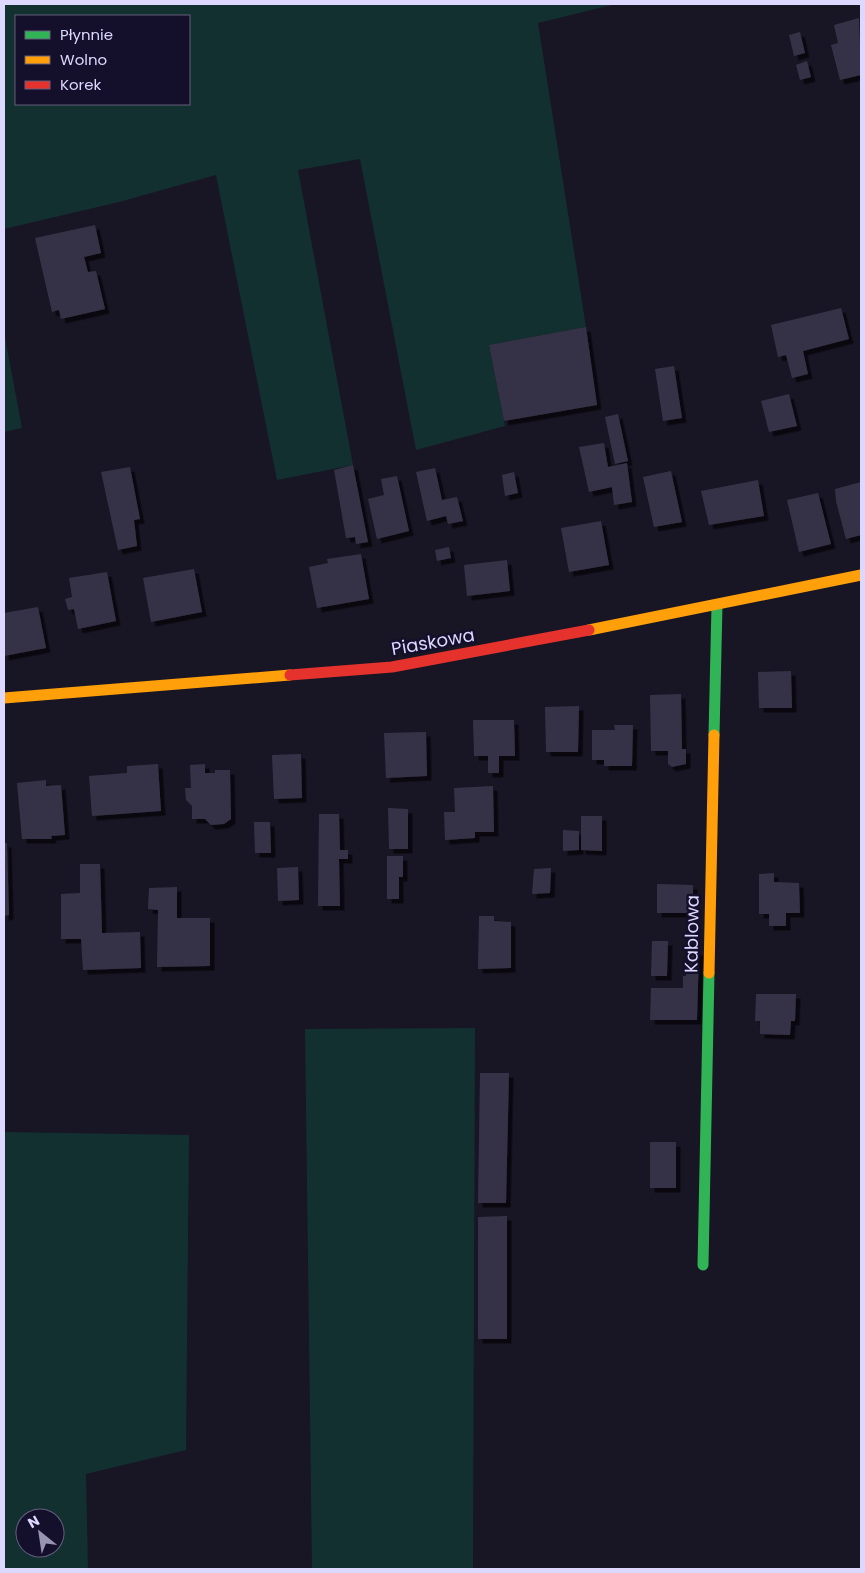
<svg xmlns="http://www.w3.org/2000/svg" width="865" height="1573" font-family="Poppins,sans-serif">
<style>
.green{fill:#133030;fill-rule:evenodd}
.building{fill:#363346;filter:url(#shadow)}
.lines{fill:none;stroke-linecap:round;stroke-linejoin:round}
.fast{stroke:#30b455;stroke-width:11}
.slow{stroke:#ff9f0a;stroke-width:11}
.jam{stroke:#e5322d;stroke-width:11}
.labels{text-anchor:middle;stroke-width:5;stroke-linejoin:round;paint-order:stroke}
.street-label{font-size:18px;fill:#dcd8ff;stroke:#140f2a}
</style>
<defs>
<filter id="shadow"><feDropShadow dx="4.5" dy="4.5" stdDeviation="0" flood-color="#0009"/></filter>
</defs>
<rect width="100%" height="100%" fill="#181524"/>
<!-- green -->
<path class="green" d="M 4,4 L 616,4 L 538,23 L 586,327 L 489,345 L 505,426 L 416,450 L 360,159 L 298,170 L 353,465 L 277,480 L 216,175 L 119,202 L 4,229 ZM 16,16 L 189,16 L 189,104 L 16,104 Z
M 4,332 L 22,428 L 4,432 Z
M 475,1028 L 473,1569 L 312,1569 L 305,1029 Z
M 4,1132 L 189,1135 L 186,1450 L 86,1474 L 88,1569 L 4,1569 ZM 25,1518 L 55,1518 L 55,1548 L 25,1548 Z"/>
<!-- building -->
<path class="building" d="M 859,18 L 861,75 L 840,80 L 831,45 L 838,43 L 834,25 Z
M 800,32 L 805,53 L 794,56 L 789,35 Z
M 807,61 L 811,77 L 800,80 L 796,65 Z
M 95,225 L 101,253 L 84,257 L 88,272 L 96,271 L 105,309 L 61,319 L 59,310 L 52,312 L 35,238 Z
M 841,308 L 849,339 L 803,351 L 808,374 L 792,378 L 786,355 L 778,357 L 771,325 Z
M 586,327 L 597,405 L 504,421 L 489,345 Z
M 674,366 L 682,418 L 663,421 L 655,369 Z
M 789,394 L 797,426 L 769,432 L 761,401 Z
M 618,414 L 628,461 L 615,464 L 605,417 Z
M 604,443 L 608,467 L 627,463 L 632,502 L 614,505 L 612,487 L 589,492 L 579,447 Z
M 353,465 L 368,542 L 356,544 L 355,537 L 346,538 L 334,470 Z
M 130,467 L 140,519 L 134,520 L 137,546 L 118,550 L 101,472 Z
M 435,468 L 442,500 L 457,497 L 463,521 L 448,524 L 446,516 L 427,521 L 416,472 Z
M 671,471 L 682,522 L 654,527 L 643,477 Z
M 514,472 L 518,493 L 505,496 L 502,475 Z
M 397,476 L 409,531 L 377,539 L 368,499 L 384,495 L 381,479 Z
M 758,480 L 764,516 L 709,525 L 701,491 Z
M 861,482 L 861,535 L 846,539 L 836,501 L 835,489 Z
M 818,493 L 831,544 L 799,552 L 787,500 Z
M 601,521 L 609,565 L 569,572 L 561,528 Z
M 449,547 L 451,558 L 437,561 L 435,550 Z
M 361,554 L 369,599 L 317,608 L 309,567 L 328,563 L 327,559 Z
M 507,560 L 510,591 L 467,596 L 464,565 Z
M 194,569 L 202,612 L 151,622 L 143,578 Z
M 107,572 L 116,621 L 78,629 L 74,609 L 68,610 L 65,599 L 72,597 L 69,578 Z
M 38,607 L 46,648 L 4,656 L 4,613 Z
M 791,671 L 792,708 L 759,708 L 758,672 Z
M 681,694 L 682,749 L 686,749 L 686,764 L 672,767 L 668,764 L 668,751 L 651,751 L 650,695 Z
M 579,706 L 578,752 L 546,752 L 545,707 Z
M 473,720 L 514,720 L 515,756 L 499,756 L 499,773 L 488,773 L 488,756 L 474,756 Z
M 614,725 L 633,725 L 632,766 L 604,766 L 604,760 L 592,760 L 592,730 L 615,730 Z
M 426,732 L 427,776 L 386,778 L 384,733 Z
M 301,754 L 302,798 L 274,799 L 272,755 Z
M 158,764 L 161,811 L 92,816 L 89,776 L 127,773 L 127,766 Z
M 205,764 L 205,773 L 215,773 L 215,770 L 230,770 L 231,819 L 224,824 L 211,825 L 205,819 L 192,819 L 192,806 L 186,800 L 185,788 L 191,788 L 190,765 Z
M 46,780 L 46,786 L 61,785 L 65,835 L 51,836 L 52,839 L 22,839 L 17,783 Z
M 493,786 L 494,832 L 475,832 L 475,838 L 445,840 L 444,812 L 455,812 L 454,788 Z
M 388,808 L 408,809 L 408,849 L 389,849 Z
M 319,814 L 339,814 L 340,850 L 348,850 L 348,859 L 339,859 L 340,906 L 318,906 Z
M 581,816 L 602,816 L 602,851 L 581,850 Z
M 254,822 L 270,822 L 271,853 L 255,853 Z
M 563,830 L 579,831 L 579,850 L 563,851 Z
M 4,843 L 7,843 L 9,915 L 4,916 Z
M 387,856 L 403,856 L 403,877 L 399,877 L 399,899 L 387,899 Z
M 80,864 L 100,864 L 102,933 L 140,932 L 141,968 L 83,970 L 81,939 L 61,939 L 61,894 L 80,893 Z
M 298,867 L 299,900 L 278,901 L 277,868 Z
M 551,868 L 550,893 L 532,894 L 534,869 Z
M 774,873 L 774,882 L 799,883 L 800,913 L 786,913 L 786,926 L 769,926 L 769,914 L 759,914 L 759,874 Z
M 657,884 L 693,885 L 693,913 L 657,913 Z
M 177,887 L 177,918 L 210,918 L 210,966 L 157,967 L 158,910 L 148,909 L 149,888 Z
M 479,916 L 494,916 L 494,921 L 511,922 L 511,968 L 478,969 Z
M 652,941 L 668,941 L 667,976 L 651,976 Z
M 687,951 L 699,951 L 697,1020 L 650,1020 L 651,988 L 683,988 L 683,976 L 686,976 Z
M 756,994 L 796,994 L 795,1021 L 791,1021 L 790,1035 L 760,1034 L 760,1021 L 755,1021 Z
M 480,1073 L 509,1073 L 506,1203 L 478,1203 Z
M 650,1142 L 676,1142 L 676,1188 L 650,1188 Z
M 507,1216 L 507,1339 L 478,1339 L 478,1217 Z"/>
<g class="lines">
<!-- fast -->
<path class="fast" d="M 714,735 L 717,605
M 703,1265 L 709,973"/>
<!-- slow -->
<path class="slow" d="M 589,630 L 861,575
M 4,698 L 290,675
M 709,973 L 714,735"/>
<!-- jam -->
<path class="jam" d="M 290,675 L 392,667 L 589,630"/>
</g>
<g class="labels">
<!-- street labels -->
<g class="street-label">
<text transform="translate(433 642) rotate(-10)" y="6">Piaskowa</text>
<text transform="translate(692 934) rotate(-89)" y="6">Kablowa</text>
</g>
</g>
<!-- border -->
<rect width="865" height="1573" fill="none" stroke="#dcd8ff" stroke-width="10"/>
<!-- legend -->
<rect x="15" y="15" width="175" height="90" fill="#140f2a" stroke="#645f7f"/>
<rect x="25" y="31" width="25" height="8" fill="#30b455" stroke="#645f7f"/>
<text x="60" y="40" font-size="15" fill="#dcd8ff">Płynnie</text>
<rect x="25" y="56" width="25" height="8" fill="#ff9f0a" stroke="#645f7f"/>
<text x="60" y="65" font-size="15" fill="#dcd8ff">Wolno</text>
<rect x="25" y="81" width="25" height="8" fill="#e5322d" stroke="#645f7f"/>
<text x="60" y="90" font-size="15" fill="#dcd8ff">Korek</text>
<!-- north arrow -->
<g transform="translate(40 1533) rotate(330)"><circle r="24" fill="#140f2a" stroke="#645f7f"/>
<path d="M0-4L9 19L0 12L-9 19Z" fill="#9794b2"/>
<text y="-8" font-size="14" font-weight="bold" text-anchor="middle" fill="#dcd8ff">N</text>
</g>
</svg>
